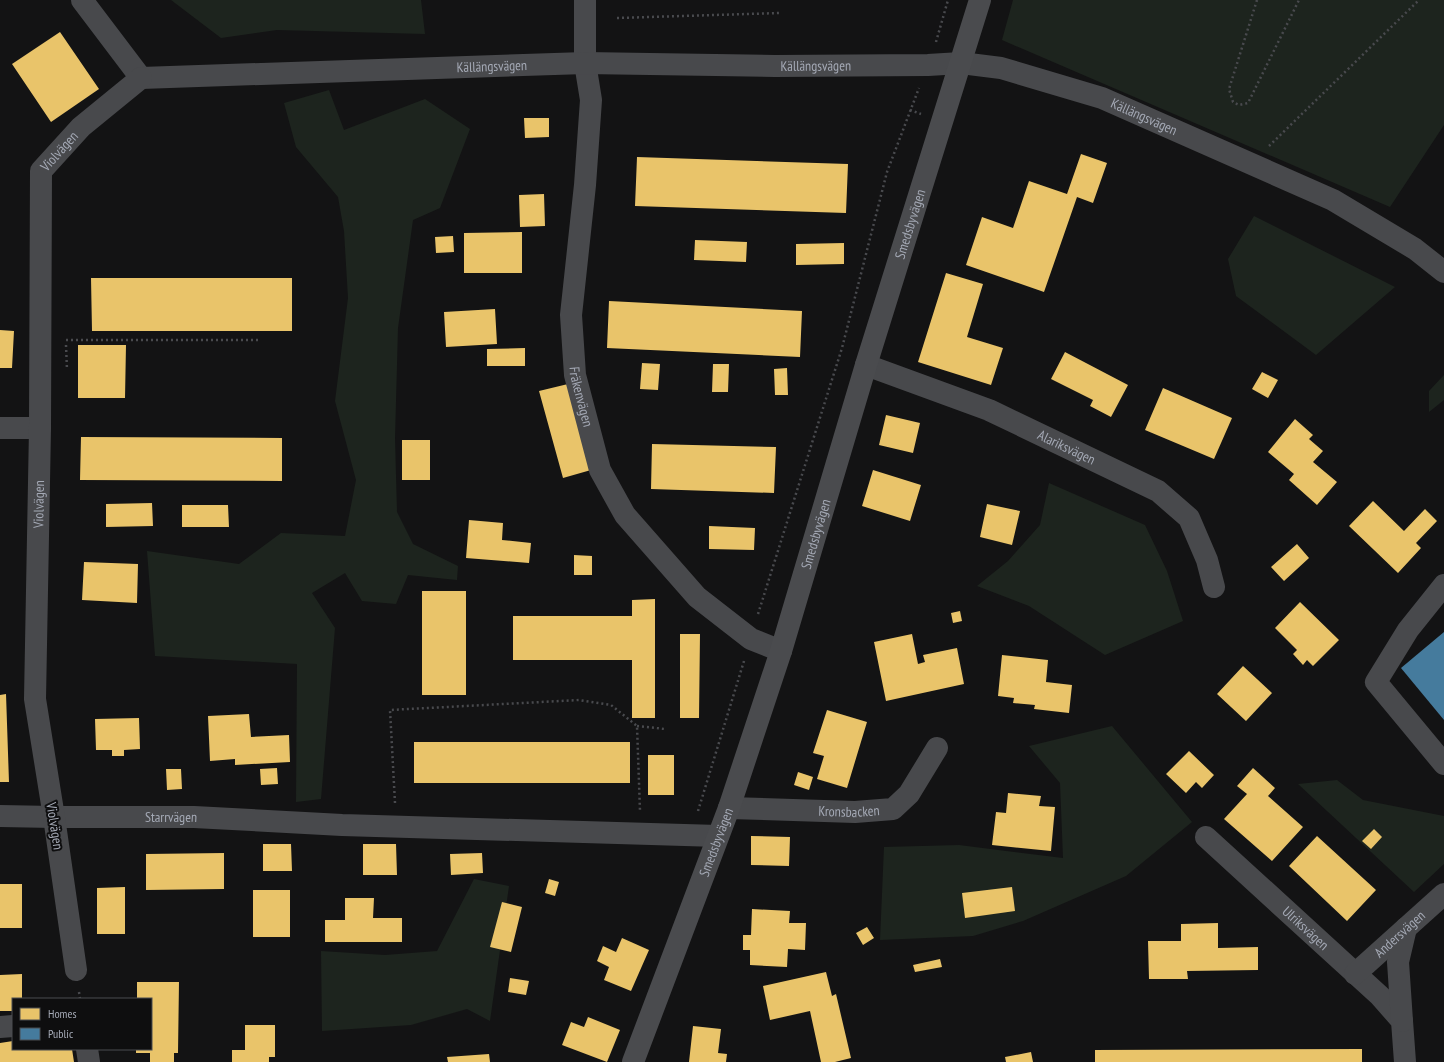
<svg xmlns="http://www.w3.org/2000/svg" width="1444" height="1062" font-family="'PT Sans Narrow',sans-serif">
<style>
.green{fill:#1d241e}
.homes{fill:#e9c46a}
.public{fill:#457b9d}
.lines{fill:none;stroke-linecap:round;stroke-linejoin:round}
.path{stroke:#494a4e;stroke-width:2.5;stroke-dasharray:2 3;stroke-linecap:butt}
.minor{stroke:#48494c;stroke-width:22}
.major{stroke:#4a4b4e;stroke-width:22}
.labels{text-anchor:middle;stroke-width:4;stroke-linejoin:round;paint-order:stroke}
.street-label{font-size:14px;fill:#a4a9b5;stroke:#0e0e0f}
</style>
<rect width="100%" height="100%" fill="#131314"/>
<!-- green -->
<path class="green" d="M 171,0 L 421,0 L 425,34 L 277,30 L 221,38 Z
M 1013,0 L 1444,0 L 1444,125 L 1390,207 L 1002,40 Z
M 329,90 L 344,130 L 425,99 L 470,129 L 440,208 L 413,220 L 398,328 L 395,438 L 397,512 L 413,544 L 458,566 L 457,580 L 408,575 L 396,604 L 362,601 L 345,573 L 312,593 L 335,628 L 321,799 L 296,802 L 297,664 L 155,656 L 147,551 L 239,564 L 281,533 L 345,536 L 356,480 L 335,401 L 348,298 L 344,231 L 338,197 L 296,147 L 284,103 Z
M 1254,216 L 1395,287 L 1316,355 L 1236,296 L 1228,259 Z
M 1444,375 L 1444,400 L 1429,412 L 1429,391 Z
M 1049,483 L 1145,525 L 1167,571 L 1183,621 L 1105,655 L 1029,606 L 977,586 L 1008,561 L 1040,525 Z
M 1112,726 L 1192,822 L 1126,876 L 1023,921 L 973,936 L 880,940 L 884,847 L 959,845 L 1063,858 L 1060,783 L 1029,746 Z
M 1337,780 L 1363,800 L 1444,816 L 1444,864 L 1414,892 L 1298,784 Z
M 474,879 L 509,886 L 490,1021 L 467,1009 L 411,1025 L 322,1031 L 321,951 L 385,955 L 437,951 Z"/>
<!-- homes -->
<path class="homes" d="M 60,32 L 99,89 L 51,122 L 12,64 Z
M 524,118 L 549,118 L 549,137 L 525,138 Z
M 1081,154 L 1107,163 L 1093,203 L 1077,197 L 1044,292 L 966,265 L 982,217 L 1013,228 L 1029,181 L 1067,194 Z
M 637,157 L 848,164 L 846,213 L 635,206 Z
M 544,194 L 545,226 L 520,227 L 519,195 Z
M 522,232 L 522,273 L 464,273 L 464,233 Z
M 453,236 L 454,252 L 436,253 L 435,237 Z
M 695,240 L 747,242 L 746,262 L 694,260 Z
M 844,243 L 844,264 L 796,265 L 796,244 Z
M 946,273 L 983,284 L 967,337 L 1003,348 L 991,385 L 918,362 Z
M 91,278 L 292,278 L 292,331 L 92,331 Z
M 609,301 L 802,311 L 800,357 L 607,348 Z
M 495,309 L 497,344 L 446,347 L 444,312 Z
M 0,330 L 14,331 L 12,368 L 0,368 Z
M 78,345 L 126,345 L 125,398 L 78,398 Z
M 525,348 L 525,366 L 487,366 L 487,349 Z
M 1065,352 L 1128,385 L 1111,417 L 1090,406 L 1093,400 L 1051,379 Z
M 642,363 L 660,364 L 658,390 L 640,389 Z
M 713,364 L 729,364 L 728,392 L 712,392 Z
M 787,368 L 788,395 L 775,395 L 774,369 Z
M 1262,372 L 1278,380 L 1268,398 L 1252,389 Z
M 568,384 L 591,470 L 563,478 L 539,391 Z
M 1163,388 L 1232,418 L 1214,459 L 1145,430 Z
M 886,415 L 920,423 L 913,453 L 879,445 Z
M 1295,419 L 1313,435 L 1309,439 L 1323,451 L 1313,462 L 1337,482 L 1317,505 L 1289,480 L 1294,474 L 1268,452 Z
M 81,437 L 282,438 L 282,481 L 80,480 Z
M 402,440 L 430,440 L 430,480 L 402,480 Z
M 652,444 L 776,447 L 774,493 L 651,489 Z
M 873,470 L 921,485 L 910,521 L 862,506 Z
M 1373,501 L 1404,531 L 1425,509 L 1437,521 L 1416,543 L 1421,548 L 1398,573 L 1349,526 Z
M 152,503 L 153,526 L 106,527 L 106,504 Z
M 987,504 L 1020,511 L 1012,545 L 980,537 Z
M 182,505 L 228,505 L 229,527 L 182,527 Z
M 469,520 L 503,523 L 502,540 L 531,543 L 529,563 L 466,558 Z
M 709,526 L 755,528 L 754,550 L 709,549 Z
M 1297,544 L 1309,558 L 1284,581 L 1271,567 Z
M 574,555 L 592,556 L 592,575 L 574,575 Z
M 84,562 L 138,564 L 137,603 L 82,600 Z
M 422,591 L 466,591 L 466,695 L 422,695 Z
M 655,599 L 655,718 L 632,718 L 632,660 L 513,660 L 513,616 L 632,616 L 632,600 Z
M 1300,602 L 1339,640 L 1313,666 L 1307,660 L 1303,665 L 1293,654 L 1297,650 L 1275,628 Z
M 960,611 L 962,621 L 953,623 L 951,613 Z
M 680,634 L 700,634 L 699,718 L 680,718 Z
M 912,634 L 918,664 L 925,662 L 923,655 L 957,648 L 964,684 L 886,701 L 874,642 Z
M 1002,655 L 1048,660 L 1046,682 L 1072,685 L 1069,713 L 1034,709 L 1035,705 L 1013,703 L 1014,698 L 998,696 Z
M 1243,666 L 1272,693 L 1246,721 L 1217,694 Z
M 6,694 L 9,782 L 0,782 L 0,695 Z
M 827,710 L 867,722 L 847,788 L 817,779 L 824,756 L 813,753 Z
M 249,714 L 251,737 L 289,735 L 290,762 L 235,765 L 235,759 L 210,761 L 208,716 Z
M 139,718 L 140,749 L 124,750 L 124,756 L 112,756 L 112,750 L 96,750 L 95,719 Z
M 414,742 L 630,742 L 630,783 L 414,783 Z
M 1189,751 L 1214,775 L 1202,788 L 1196,782 L 1186,793 L 1166,774 Z
M 648,755 L 674,755 L 674,795 L 648,795 Z
M 277,768 L 278,784 L 261,785 L 260,769 Z
M 1253,768 L 1275,788 L 1268,796 L 1303,827 L 1272,861 L 1224,819 L 1247,794 L 1237,786 Z
M 166,769 L 181,769 L 182,789 L 167,790 Z
M 798,772 L 813,777 L 809,790 L 794,785 Z
M 1008,793 L 1041,796 L 1039,806 L 1055,807 L 1051,851 L 992,845 L 996,812 L 1006,813 Z
M 1374,829 L 1382,837 L 1371,849 L 1362,841 Z
M 751,836 L 790,837 L 789,866 L 751,865 Z
M 1317,836 L 1376,890 L 1347,921 L 1289,866 Z
M 263,844 L 291,844 L 292,871 L 263,871 Z
M 363,844 L 396,844 L 397,875 L 363,875 Z
M 224,853 L 224,889 L 146,890 L 146,854 Z
M 482,853 L 483,873 L 451,875 L 450,854 Z
M 549,879 L 559,882 L 555,896 L 545,893 Z
M 0,884 L 22,884 L 22,928 L 0,928 Z
M 125,887 L 125,934 L 97,934 L 97,888 Z
M 1012,887 L 1015,911 L 965,918 L 962,893 Z
M 253,890 L 290,890 L 290,937 L 253,937 Z
M 345,898 L 374,898 L 373,918 L 402,918 L 402,942 L 325,942 L 325,920 L 345,920 Z
M 502,902 L 522,907 L 511,952 L 490,947 Z
M 752,909 L 790,911 L 789,923 L 806,923 L 805,950 L 788,949 L 787,967 L 750,965 L 750,950 L 743,950 L 743,935 L 751,935 Z
M 1218,923 L 1218,948 L 1258,947 L 1258,970 L 1187,971 L 1188,979 L 1149,979 L 1148,941 L 1181,941 L 1181,924 Z
M 867,927 L 874,938 L 863,945 L 856,933 Z
M 622,938 L 649,950 L 631,991 L 604,980 L 609,967 L 597,961 L 603,946 L 616,952 Z
M 940,959 L 942,967 L 915,972 L 913,965 Z
M 826,972 L 832,996 L 836,994 L 851,1058 L 835,1062 L 821,1062 L 810,1011 L 770,1020 L 763,986 Z
M 22,974 L 22,999 L 13,999 L 13,1011 L 0,1011 L 0,975 Z
M 510,978 L 529,981 L 526,995 L 508,992 Z
M 137,982 L 179,982 L 178,1053 L 174,1053 L 174,1062 L 150,1062 L 150,1053 L 136,1053 L 136,1049 L 151,1049 L 151,999 L 137,999 Z
M 588,1017 L 620,1030 L 607,1062 L 562,1045 L 571,1022 L 584,1027 Z
M 245,1025 L 275,1025 L 275,1057 L 269,1057 L 269,1062 L 232,1062 L 232,1050 L 245,1050 Z
M 693,1026 L 721,1029 L 718,1053 L 727,1054 L 726,1062 L 689,1062 Z
M 13,1041 L 13,1049 L 72,1049 L 74,1062 L 0,1062 L 0,1043 Z
M 1362,1049 L 1362,1062 L 1095,1062 L 1095,1050 Z
M 1031,1052 L 1033,1062 L 1006,1062 L 1005,1057 Z
M 489,1054 L 490,1062 L 448,1062 L 447,1057 Z"/>
<!-- public -->
<path class="public" d="M 1444,632 L 1444,720 L 1401,668 Z"/>
<g class="lines">
<!-- path -->
<path class="path" d="M 1257,0 L 1229,89 L 1233,102 L 1239,105 L 1248,103 L 1299,0
M 617,18 L 780,13
M 936,42 L 948,0
M 910,110 L 921,114
M 1269,146 L 1419,0
M 66,340 L 260,340
M 66,345 L 67,370
M 758,614 L 842,348 L 887,172 L 919,88
M 637,726 L 665,729
M 395,803 L 390,710 L 579,700 L 611,705 L 637,726 L 640,811
M 698,811 L 744,661
M 79,992 L 80,999"/>
<!-- minor -->
<g class="minor">
<path d="M 82,0 L 141,78"/>
<path id="s1" d="M 585,0 L 585,63 L 591,100 L 585,185 L 571,315 L 575,375 L 600,470 L 625,515 L 697,597 L 751,639 L 781,651"/>
<path id="s2" d="M 141,78 L 585,63 L 775,66 L 928,65 L 961,63 L 1001,68 L 1102,98 L 1333,200 L 1415,249 L 1444,272"/>
<path id="s3" d="M 866,365 L 989,410 L 1158,491 L 1189,518 L 1207,560 L 1214,587"/>
<path d="M 0,428 L 40,428"/>
<path d="M 1444,585 L 1408,630 L 1376,682 L 1444,764"/>
<path id="s4" d="M 729,808 L 855,812 L 893,809 L 909,794 L 937,748"/>
<path id="s5" d="M 0,816 L 54,817 L 194,817 L 342,825 L 718,836"/>
<path id="s6" d="M 1206,837 L 1380,996 L 1402,1021 L 1405,1062"/>
<path id="s7" d="M 76,970 L 54,817 L 35,699 L 40,428 L 41,171 L 81,127 L 141,78"/>
<path id="s8" d="M 1355,974 L 1444,894"/>
<path d="M 1402,1021 L 1398,962 L 1406,928"/>
<path d="M 0,1027 L 13,1026"/>
<path d="M 87,1049 L 89,1062"/>
</g>
<!-- major -->
<path class="major" id="s9" d="M 633,1062 L 729,808 L 781,651 L 866,365 L 980,0"/>
</g>
<g class="labels">
<!-- street labels -->
<g class="street-label">
<text dy="5" stroke="none"><textPath href="#s2" startOffset="675">Källängsvägen</textPath></text>
<text dy="5" stroke="none"><textPath href="#s2" startOffset="351">Källängsvägen</textPath></text>
<text dy="5" stroke="none"><textPath href="#s2" startOffset="1012">Källängsvägen</textPath></text>
<text dy="5" stroke="none"><textPath href="#s7" startOffset="829">Violvägen</textPath></text>
<text dy="5" stroke="none"><textPath href="#s9" startOffset="883">Smedsbyvägen</textPath></text>
<text dy="5" stroke="none"><textPath href="#s1" startOffset="399">Fräkenvägen</textPath></text>
<text dy="5" stroke="none"><textPath href="#s3" startOffset="217">Alariksvägen</textPath></text>
<text dy="5" stroke="none"><textPath href="#s7" startOffset="469">Violvägen</textPath></text>
<text dy="5" stroke="none"><textPath href="#s9" startOffset="559">Smedsbyvägen</textPath></text>
<text dy="5" stroke="none"><textPath href="#s4" startOffset="120">Kronsbacken</textPath></text>
<text dy="5" stroke="none"><textPath href="#s5" startOffset="171">Starrvägen</textPath></text>
<text transform="translate(55 826) rotate(81)" y="5">Violvägen</text>
<text dy="5" stroke="none"><textPath href="#s9" startOffset="235">Smedsbyvägen</textPath></text>
<text dy="5" stroke="none"><textPath href="#s6" startOffset="135">Ulriksvägen</textPath></text>
<text dy="5" stroke="none"><textPath href="#s8" startOffset="60">Andersvägen</textPath></text>
</g>
</g>
<!-- legend -->
<rect x="12" y="998" width="140" height="52" fill="#0e0e0f" stroke="#4a4c51"/>
<rect x="20" y="1008" width="20" height="12" fill="#e9c46a" stroke="#4a4c51"/>
<text x="48" y="1018" font-size="12" fill="#a4a9b5">Homes</text>
<rect x="20" y="1028" width="20" height="12" fill="#457b9d" stroke="#4a4c51"/>
<text x="48" y="1038" font-size="12" fill="#a4a9b5">Public</text>
</svg>
